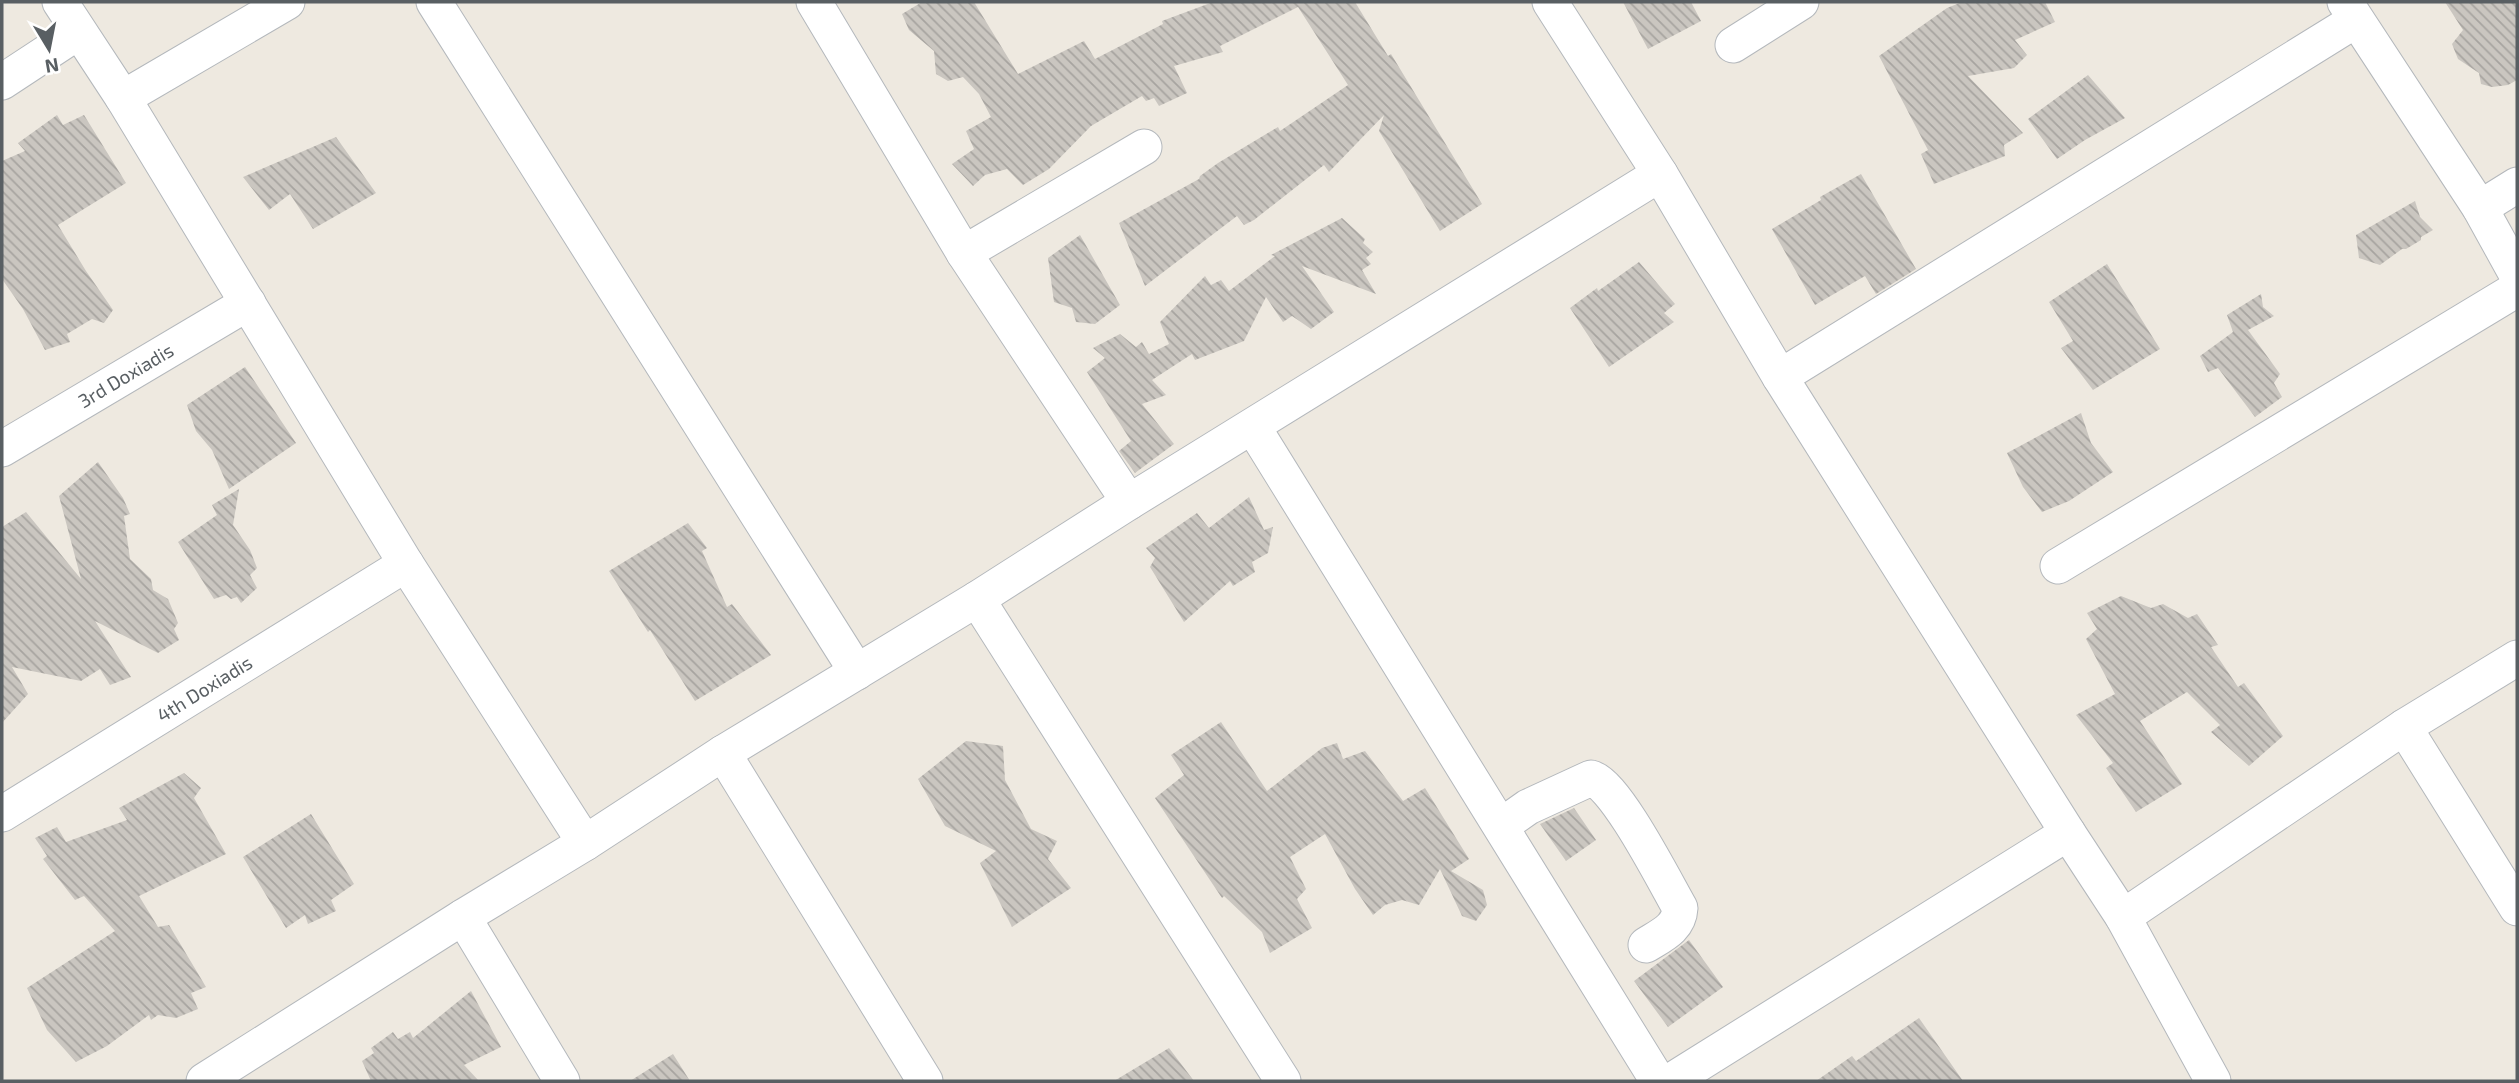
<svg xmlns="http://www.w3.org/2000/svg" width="2519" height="1083" font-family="'Exo 2',sans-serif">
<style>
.building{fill:url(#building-back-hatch)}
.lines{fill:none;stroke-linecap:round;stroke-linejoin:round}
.minor-casing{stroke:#b4b8bc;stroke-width:37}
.minor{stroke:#fff;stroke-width:35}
.labels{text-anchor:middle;stroke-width:6;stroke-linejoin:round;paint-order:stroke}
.street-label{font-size:19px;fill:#595f63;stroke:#fff}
</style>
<defs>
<pattern id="building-back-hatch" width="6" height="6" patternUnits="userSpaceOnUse" patternTransform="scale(1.75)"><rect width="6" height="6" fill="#cac6c0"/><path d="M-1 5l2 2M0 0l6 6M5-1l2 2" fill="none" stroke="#a7a4a0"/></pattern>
</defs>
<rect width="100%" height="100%" fill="#eee9e0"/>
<!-- building -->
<path class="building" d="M 922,2 L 974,2 L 1018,74 L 1084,41 L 1095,59 L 1163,24 L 1162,21 L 1213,2 L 1355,2 L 1388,56 L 1391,54 L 1482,204 L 1440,231 L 1379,131 L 1384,115 L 1329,172 L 1324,165 L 1254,220 L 1244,225 L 1237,216 L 1145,286 L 1119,223 L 1199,179 L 1200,176 L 1218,163 L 1278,127 L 1280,131 L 1348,85 L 1298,7 L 1220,46 L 1223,52 L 1174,66 L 1187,93 L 1159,106 L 1154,98 L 1146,101 L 1142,96 L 1091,126 L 1049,169 L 1023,185 L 1007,169 L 985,175 L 973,186 L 952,164 L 974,149 L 966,131 L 991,117 L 979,94 L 963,77 L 948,81 L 936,74 L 934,51 L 909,30 L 902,14 Z
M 1623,2 L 1691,2 L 1701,21 L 1648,49 Z
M 1962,2 L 2045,2 L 2055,22 L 2015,40 L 2027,55 L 2014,68 L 1968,76 L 2023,133 L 2004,145 L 2005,156 L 1934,184 L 1921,154 L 1928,150 L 1879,56 L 1947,8 Z
M 2445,2 L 2517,2 L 2517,80 L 2508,85 L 2492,87 L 2481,84 L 2479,73 L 2458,59 L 2452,44 L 2463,30 Z
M 2088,75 L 2125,118 L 2085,140 L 2057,159 L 2028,119 Z
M 57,115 L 63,125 L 84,115 L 126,183 L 58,225 L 86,271 L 113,310 L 104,323 L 92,319 L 67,334 L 70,342 L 45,350 L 23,309 L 2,279 L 2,161 L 25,151 L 18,143 Z
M 336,137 L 376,193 L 313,229 L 290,194 L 269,210 L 243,177 Z
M 1861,174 L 1916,269 L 1876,294 L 1865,276 L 1815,305 L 1772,229 L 1821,200 L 1820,197 Z
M 2415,201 L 2420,217 L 2433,230 L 2421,237 L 2421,240 L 2406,249 L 2402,249 L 2380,265 L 2359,258 L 2356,235 Z
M 1342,218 L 1365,239 L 1363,243 L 1373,252 L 1366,258 L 1371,264 L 1362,270 L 1376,294 L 1302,266 L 1334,312 L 1311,329 L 1292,316 L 1283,322 L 1266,297 L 1244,341 L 1195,360 L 1192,354 L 1152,380 L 1166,395 L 1142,404 L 1174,444 L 1135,473 L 1119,451 L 1131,441 L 1087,372 L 1105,358 L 1093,348 L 1120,334 L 1136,347 L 1142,342 L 1149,354 L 1169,344 L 1160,322 L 1205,276 L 1211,285 L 1221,280 L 1229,291 L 1275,256 L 1271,255 Z
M 1080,235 L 1120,305 L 1095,324 L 1076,322 L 1072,308 L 1054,302 L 1048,258 Z
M 1639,262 L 1675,304 L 1664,313 L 1674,322 L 1609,367 L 1570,308 L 1597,288 L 1598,291 Z
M 2107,264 L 2160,349 L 2093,390 L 2061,348 L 2073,341 L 2049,302 Z
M 2261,294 L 2263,307 L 2274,316 L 2248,330 L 2280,374 L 2274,383 L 2282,397 L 2255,417 L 2218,368 L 2208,372 L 2200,356 L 2233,332 L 2227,315 Z
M 245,367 L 296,443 L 229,489 L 212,450 L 196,431 L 187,405 Z
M 2081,413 L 2091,443 L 2113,472 L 2069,501 L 2042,512 L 2023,487 L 2007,453 Z
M 98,462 L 123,498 L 130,514 L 124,516 L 130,559 L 151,579 L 153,590 L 168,599 L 178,623 L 174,629 L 179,640 L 158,653 L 95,621 L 131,677 L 110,685 L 100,669 L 81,681 L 12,667 L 28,694 L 2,723 L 2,527 L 26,512 L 81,579 L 59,496 Z
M 239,489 L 233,525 L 250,550 L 257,568 L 250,575 L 257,588 L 241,603 L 237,597 L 231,599 L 226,595 L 214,599 L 178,542 L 217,515 L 212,505 Z
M 1249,497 L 1264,530 L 1273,527 L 1268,553 L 1252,562 L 1255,572 L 1233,586 L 1230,581 L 1184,622 L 1150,567 L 1155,558 L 1146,548 L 1197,513 L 1209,528 Z
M 688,523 L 707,548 L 702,551 L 727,607 L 732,604 L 771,655 L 695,701 L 650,630 L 648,632 L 609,571 Z
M 2121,596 L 2151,608 L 2163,604 L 2188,618 L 2197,614 L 2218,645 L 2211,647 L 2238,687 L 2244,683 L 2283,736 L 2249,766 L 2211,732 L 2220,725 L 2187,692 L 2140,721 L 2182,784 L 2136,812 L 2106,768 L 2113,763 L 2076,715 L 2115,694 L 2086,639 L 2097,629 L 2087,613 Z
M 1221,722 L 1267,791 L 1322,748 L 1337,743 L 1343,759 L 1365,751 L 1403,801 L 1425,788 L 1469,859 L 1451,871 L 1483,890 L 1487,905 L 1476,921 L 1462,916 L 1440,869 L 1419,905 L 1402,900 L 1385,905 L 1373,915 L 1355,889 L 1325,834 L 1290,857 L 1306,889 L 1297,899 L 1312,928 L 1270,953 L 1262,932 L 1224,896 L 1222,898 L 1155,798 L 1184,775 L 1171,755 Z
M 966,741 L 1003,746 L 1005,780 L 1031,829 L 1057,841 L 1048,859 L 1071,888 L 1012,927 L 980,863 L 996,851 L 945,826 L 918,779 Z
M 184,773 L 201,788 L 194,798 L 226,854 L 139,896 L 158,927 L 169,925 L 206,987 L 191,993 L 198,1009 L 176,1018 L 158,1015 L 151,1020 L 149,1015 L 107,1046 L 76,1062 L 47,1030 L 27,988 L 115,931 L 84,896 L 75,900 L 43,859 L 47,856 L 35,838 L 57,827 L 66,842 L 127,820 L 119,808 Z
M 1574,808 L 1596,840 L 1566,861 L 1540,824 Z
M 311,814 L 354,884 L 331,900 L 336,911 L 308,924 L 305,915 L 286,928 L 243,857 Z
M 1689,940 L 1723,987 L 1668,1027 L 1634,981 Z
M 471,991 L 501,1047 L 464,1065 L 479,1081 L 371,1081 L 362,1061 L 374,1053 L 371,1048 L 393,1032 L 398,1039 L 410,1032 L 413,1038 Z
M 1919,1018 L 1963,1081 L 1816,1081 L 1852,1056 L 1856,1061 Z
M 1169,1048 L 1194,1081 L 1114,1081 Z
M 673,1054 L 690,1081 L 630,1081 Z"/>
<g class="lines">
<!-- minor casing -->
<g class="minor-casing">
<g id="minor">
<path d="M 60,2 L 123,98 L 406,564 L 585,843"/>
<path d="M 434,2 L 857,672"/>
<path d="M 814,2 L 964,253 L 1129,502"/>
<path d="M 1550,2 L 1660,174 L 1780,377 L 2068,833 L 1671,1081"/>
<path d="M 2345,2 L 2480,208 L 2517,275"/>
<path d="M 1733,45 L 1801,2"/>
<path d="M 2,82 L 78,32"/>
<path d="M 123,98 L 287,2"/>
<path d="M 2480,208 L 2517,185"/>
<path d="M 964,253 L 1144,147"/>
<path d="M 1780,377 L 2356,20"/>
<path d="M 1253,427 L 1658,1081"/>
<path id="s1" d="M 2,449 L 248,303"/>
<path d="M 2058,566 L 2517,289"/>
<path d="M 977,599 L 1283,1081"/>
<path d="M 2404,727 L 2517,908"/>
<path d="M 723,753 L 925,1081"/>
<path id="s2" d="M 2,814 L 406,564"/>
<path d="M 1501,826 L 1528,807 L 1591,778 C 1615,783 1665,882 1680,908 C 1679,928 1662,935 1646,945"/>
<path d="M 2068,833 L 2123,917 L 2213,1081"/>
<path d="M 463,917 L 562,1081"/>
<path d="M 2123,917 L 2404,727 L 2517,658"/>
<path d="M 204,1081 L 463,917 L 585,843 L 723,753 L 977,599 L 1129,502 L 1660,174"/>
</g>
</g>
<!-- minor -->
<use href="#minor" class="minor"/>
</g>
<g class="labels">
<!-- street labels -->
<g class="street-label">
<text dy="7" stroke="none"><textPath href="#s1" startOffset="144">3rd Doxiadis</textPath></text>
<text dy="7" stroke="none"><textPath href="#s2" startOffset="238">4th Doxiadis</textPath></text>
</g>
</g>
<!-- border -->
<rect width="2519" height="1083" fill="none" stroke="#595f63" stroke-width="7"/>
<!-- north arrow -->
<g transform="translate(49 49) rotate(170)" stroke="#ffffff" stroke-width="5" paint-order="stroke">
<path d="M0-5L12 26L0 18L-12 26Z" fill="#595f63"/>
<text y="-10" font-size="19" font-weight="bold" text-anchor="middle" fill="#595f63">N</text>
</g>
</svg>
